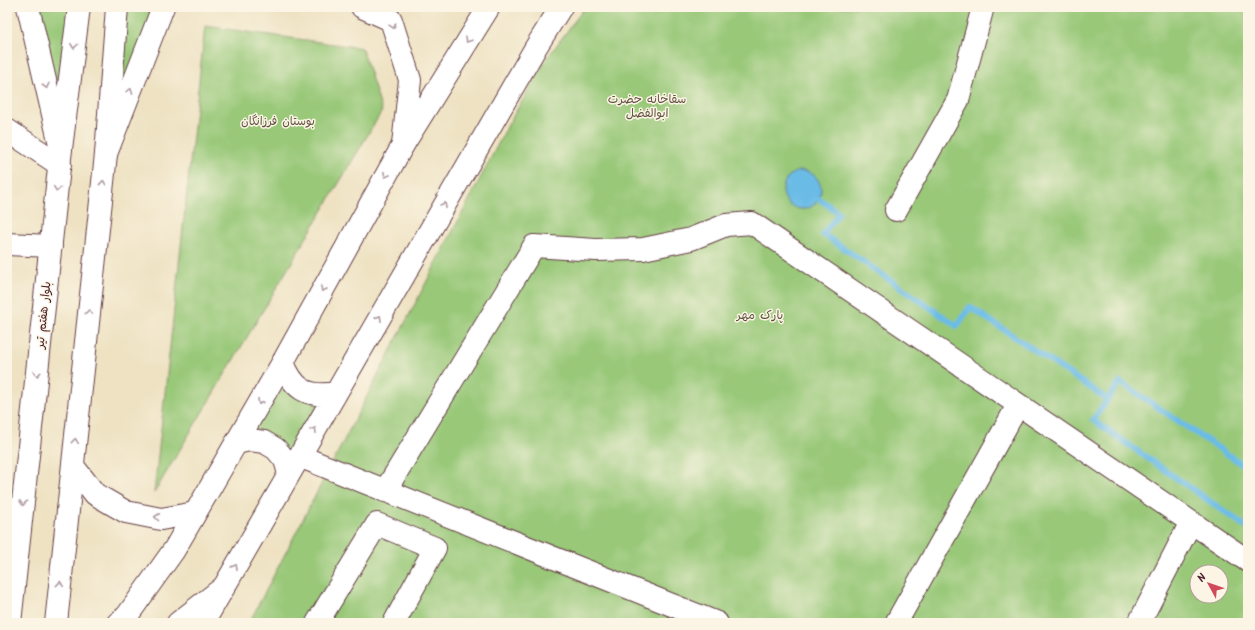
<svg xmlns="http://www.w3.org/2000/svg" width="1255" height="630" font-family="Kalam,'Playpen Sans Arabic',sans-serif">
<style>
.green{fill:#98c878;stroke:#717452;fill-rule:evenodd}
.water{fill:#6bbce7;stroke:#5a6e89}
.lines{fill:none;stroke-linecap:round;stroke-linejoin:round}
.stream{stroke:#6bbce7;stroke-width:6}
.minor-casing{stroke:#633c42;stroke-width:24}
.tertiary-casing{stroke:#633c42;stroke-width:24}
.secondary-casing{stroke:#633c42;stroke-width:24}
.primary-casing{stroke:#633c42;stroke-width:24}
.trunk-casing{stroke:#633c42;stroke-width:24}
.minor{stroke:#fff;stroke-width:22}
.tertiary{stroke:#fff;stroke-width:22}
.secondary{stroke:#fff;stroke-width:22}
.primary{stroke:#fff;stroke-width:22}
.trunk{stroke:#fff;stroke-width:22}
.oneway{stroke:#ae9aa0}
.labels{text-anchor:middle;stroke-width:3;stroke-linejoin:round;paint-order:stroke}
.park-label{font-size:12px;fill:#615242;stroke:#fcf5e5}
.street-label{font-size:12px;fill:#4a1f2b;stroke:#fcf5e5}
</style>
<rect width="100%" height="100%" fill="#fcf5e5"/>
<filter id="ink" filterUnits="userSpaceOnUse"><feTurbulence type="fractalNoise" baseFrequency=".025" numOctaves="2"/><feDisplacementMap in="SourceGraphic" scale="8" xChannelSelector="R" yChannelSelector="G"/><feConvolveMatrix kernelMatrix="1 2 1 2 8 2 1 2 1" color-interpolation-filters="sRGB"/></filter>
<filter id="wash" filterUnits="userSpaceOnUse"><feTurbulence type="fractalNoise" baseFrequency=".012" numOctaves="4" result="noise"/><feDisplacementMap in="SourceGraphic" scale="16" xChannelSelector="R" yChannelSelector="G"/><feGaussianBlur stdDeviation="0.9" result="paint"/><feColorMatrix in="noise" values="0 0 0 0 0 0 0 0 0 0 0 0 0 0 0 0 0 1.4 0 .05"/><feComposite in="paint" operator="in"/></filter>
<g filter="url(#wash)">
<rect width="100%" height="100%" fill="#eee2c2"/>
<!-- green -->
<path class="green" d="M 41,7 L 73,7 L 61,133 Z
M 121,7 L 162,7 L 107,152 Z
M 585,7 L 1248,7 L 1248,623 L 249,623 L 508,125 L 547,58 ZM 1197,572 L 1221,572 L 1221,596 L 1197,596 Z
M 205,26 L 362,48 L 382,111 L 154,493 Z
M 282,365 L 322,396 L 289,472 L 250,440 Z"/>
<!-- water -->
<path class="water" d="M783 190a19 19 0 1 1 38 0a19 19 0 1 1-38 0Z"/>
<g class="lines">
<!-- stream -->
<path class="stream" d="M 819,199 L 839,213 L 823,234 L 957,326 L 970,307 L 1107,399
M 1248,468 L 1120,382 L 1093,420 L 1248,528"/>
</g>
</g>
<g filter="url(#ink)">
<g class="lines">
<!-- minor casing -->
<g class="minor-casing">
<path id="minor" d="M 896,210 L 958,100 L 983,7
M 7,244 L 51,246
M 299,456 L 717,623
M 385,491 L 534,246 L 596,250 L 643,249 L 691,239 L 726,225 L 752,223 L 1248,561
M 317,623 L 377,524 L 435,548 L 394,623
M 896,623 L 1018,405
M 1139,623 L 1191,522"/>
</g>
<!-- tertiary casing -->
<g class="tertiary-casing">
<path id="tertiary" d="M 283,362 C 293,389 307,398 336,393
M 236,443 L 250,440 L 264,442 L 276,449 L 285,460 L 289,474
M 118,623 L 127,616 L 174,550 L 283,362 L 403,145 L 489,7
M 178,623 L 224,587 L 536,47 L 561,7"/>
</g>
<!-- secondary casing -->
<g class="secondary-casing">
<path id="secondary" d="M 7,130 L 60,165"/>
</g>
<!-- primary casing -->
<g class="primary-casing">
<path id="primary" d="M 73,466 L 95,494 L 126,512 L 161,519 L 195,513
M 10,623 L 61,149 L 79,7
M 56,623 L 106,154 L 117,7
M 203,623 L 224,587"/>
</g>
<!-- trunk casing -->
<g class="trunk-casing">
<path id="trunk" d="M 28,7 L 61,149
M 362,7 L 391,20 L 410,80 L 403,145
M 106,154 L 163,7"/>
</g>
<!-- minor -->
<use href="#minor" class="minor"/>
<!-- tertiary -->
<use href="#tertiary" class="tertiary"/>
<!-- secondary -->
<use href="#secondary" class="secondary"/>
<!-- primary -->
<use href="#primary" class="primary"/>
<!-- trunk -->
<use href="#trunk" class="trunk"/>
</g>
<!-- one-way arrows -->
<defs><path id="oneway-chevron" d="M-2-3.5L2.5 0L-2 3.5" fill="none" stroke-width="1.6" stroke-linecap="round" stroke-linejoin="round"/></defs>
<g class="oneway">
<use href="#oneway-chevron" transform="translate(393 26) rotate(72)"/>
<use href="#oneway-chevron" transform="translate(468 40) rotate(122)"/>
<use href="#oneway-chevron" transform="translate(74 46) rotate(97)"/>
<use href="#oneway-chevron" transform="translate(46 86) rotate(77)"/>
<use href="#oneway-chevron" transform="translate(130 91) rotate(-69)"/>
<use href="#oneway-chevron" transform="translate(386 175) rotate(119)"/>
<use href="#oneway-chevron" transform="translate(103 183) rotate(-84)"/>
<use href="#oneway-chevron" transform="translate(57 189) rotate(96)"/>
<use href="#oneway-chevron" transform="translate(444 205) rotate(-60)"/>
<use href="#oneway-chevron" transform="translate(323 289) rotate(119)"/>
<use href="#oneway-chevron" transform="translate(89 312) rotate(-84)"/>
<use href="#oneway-chevron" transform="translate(379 318) rotate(-60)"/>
<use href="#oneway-chevron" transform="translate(37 374) rotate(96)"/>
<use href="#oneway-chevron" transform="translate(260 402) rotate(120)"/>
<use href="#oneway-chevron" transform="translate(314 430) rotate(-60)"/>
<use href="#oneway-chevron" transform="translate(75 441) rotate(-84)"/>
<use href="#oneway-chevron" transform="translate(23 503) rotate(96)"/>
<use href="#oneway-chevron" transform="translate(157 517) rotate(-173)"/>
<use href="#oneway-chevron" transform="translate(235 567) rotate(-60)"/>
<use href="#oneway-chevron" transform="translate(60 584) rotate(-84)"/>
</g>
</g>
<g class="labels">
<!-- park labels -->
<g class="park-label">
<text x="647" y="103">سقاخانه حضرت<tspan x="647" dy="14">ابوالفضل</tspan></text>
<text x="278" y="125">بوستان فرزانگان</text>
<text x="760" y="319">پارک مهر</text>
</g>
<!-- street labels -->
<g class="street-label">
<text transform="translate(43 315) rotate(-84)" y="4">بلوار هفتم تیر</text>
</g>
</g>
<!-- margin -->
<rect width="1255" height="630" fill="none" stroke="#fcf5e5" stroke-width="24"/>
<!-- north arrow -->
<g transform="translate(1209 584) rotate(310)"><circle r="19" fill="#fcf5e5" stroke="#b59f9b"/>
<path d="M0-3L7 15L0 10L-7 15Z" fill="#d1495b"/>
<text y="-6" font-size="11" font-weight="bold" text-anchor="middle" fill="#4a1f2b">N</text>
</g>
</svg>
